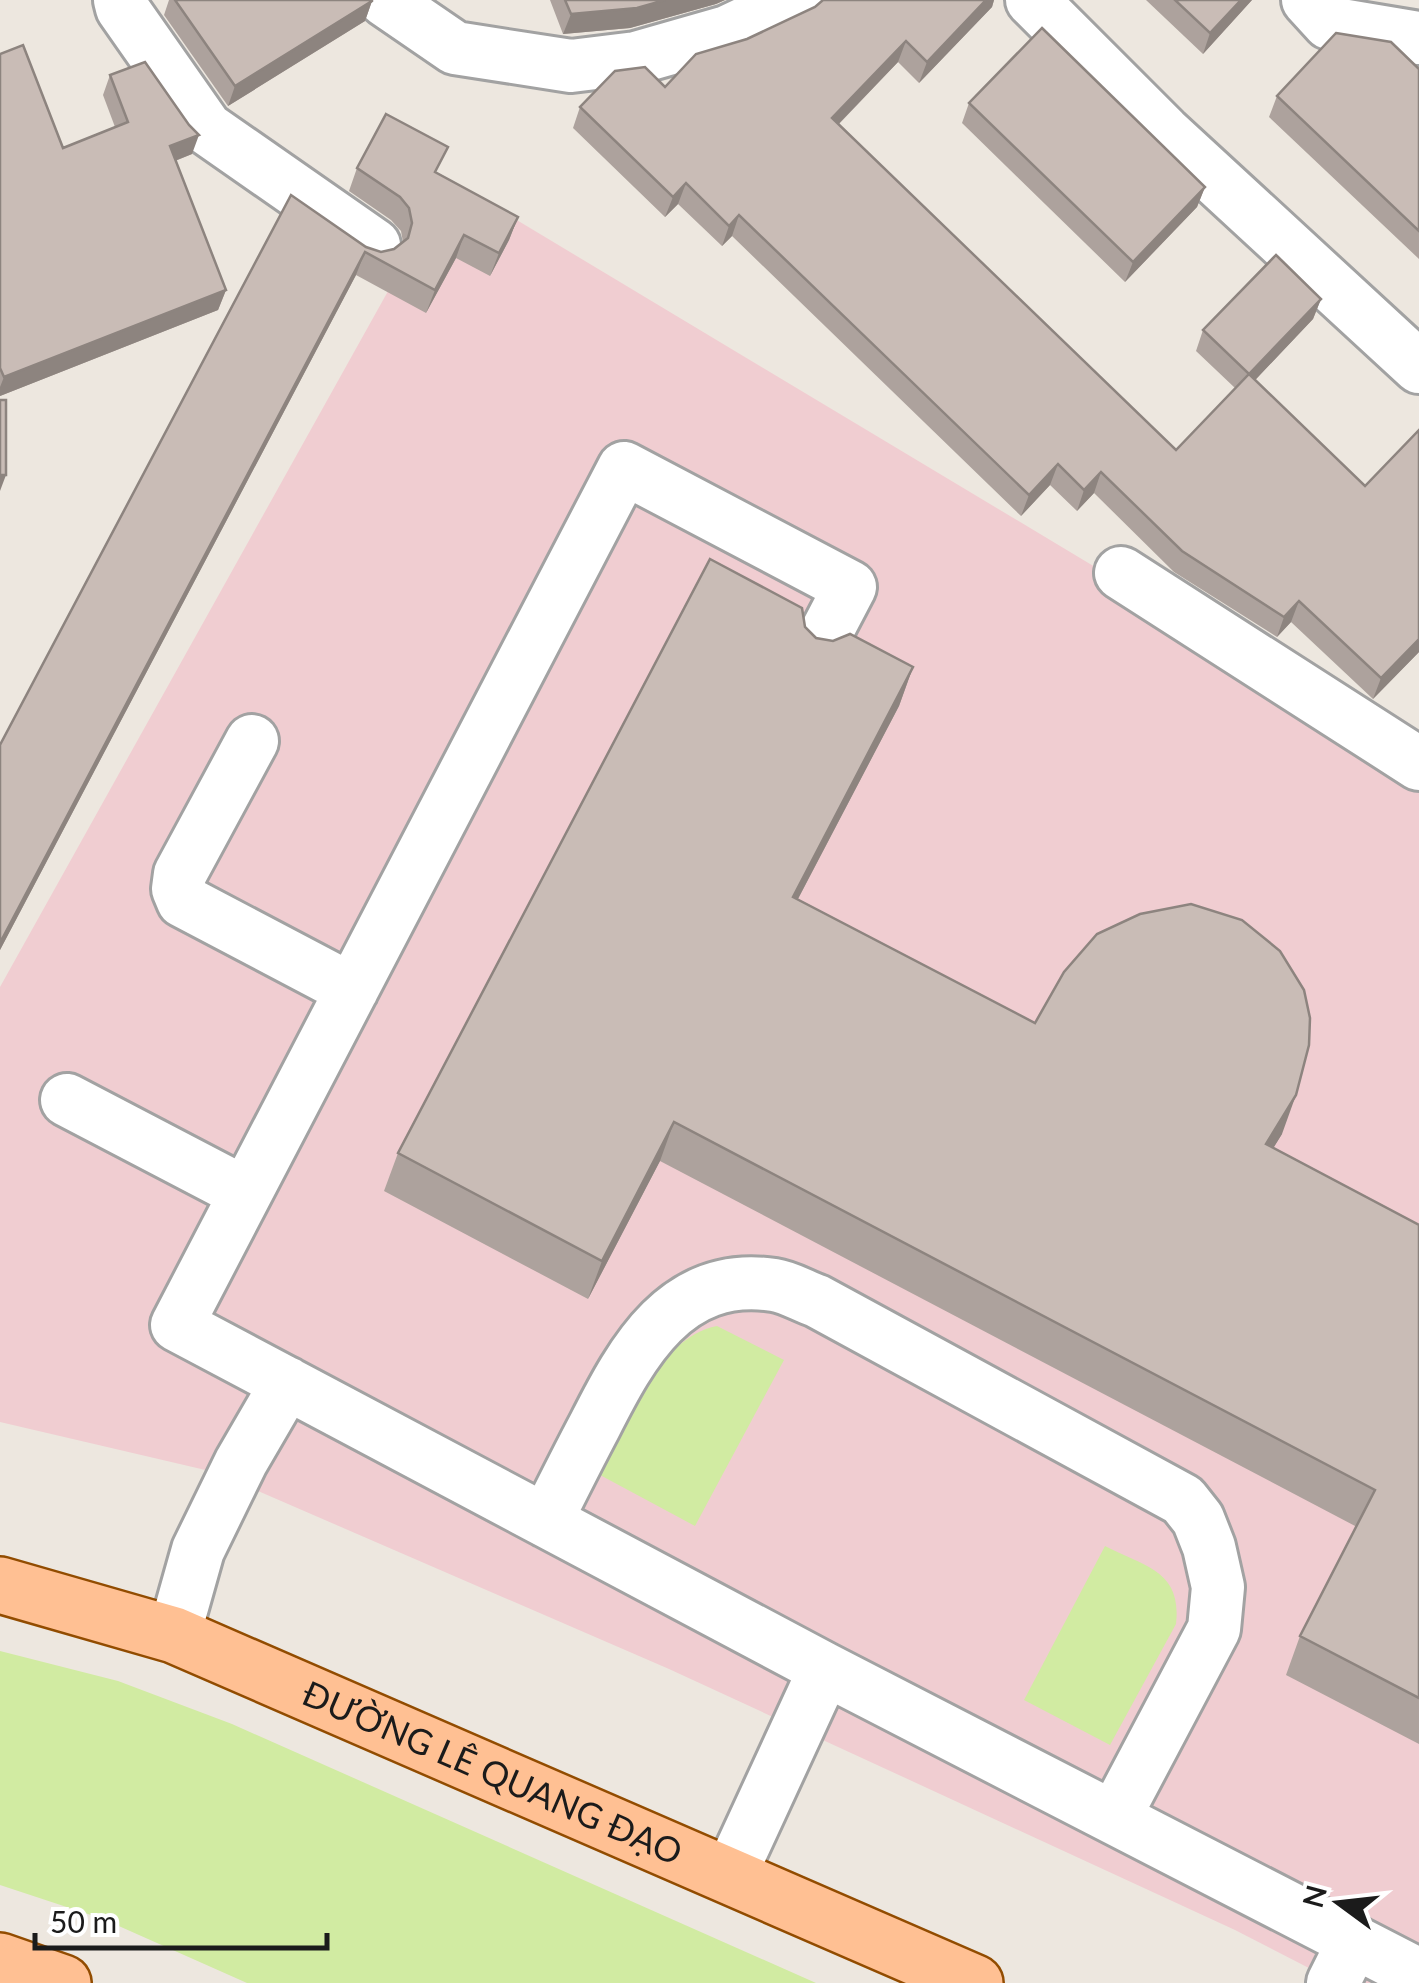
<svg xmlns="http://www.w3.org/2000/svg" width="1419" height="1983" font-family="Lato,sans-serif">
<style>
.commercial{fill:#f0cdd1}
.grass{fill:#d1eba2}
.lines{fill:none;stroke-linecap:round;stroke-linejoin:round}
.minor-casing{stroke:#a2a2a2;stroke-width:58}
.major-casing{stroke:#924c00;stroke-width:60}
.minor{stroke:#fff;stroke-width:52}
.major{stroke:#ffc093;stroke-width:55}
.wall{fill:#ada29d}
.shaded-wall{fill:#8d847f}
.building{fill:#c9bcb6;stroke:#8d847f;stroke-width:2.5}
.labels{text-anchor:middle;stroke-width:8;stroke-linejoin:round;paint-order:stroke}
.street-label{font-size:35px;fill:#1b1b1b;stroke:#fff}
</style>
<rect width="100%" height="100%" fill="#ede7df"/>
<!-- commercial -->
<path class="commercial" d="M 450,180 L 1140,594 L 1419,750 L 1419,1983 L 1338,1983 L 1235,1930 L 669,1669 L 214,1472 L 0,1422 L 0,987 Z"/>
<!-- grass -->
<path class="grass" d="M 717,1326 L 784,1360 L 695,1526 L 600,1475 C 627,1425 656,1338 717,1326 Z
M 1105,1546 C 1146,1567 1182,1571 1176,1624 L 1110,1745 L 1024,1700 Z
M 0,1651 L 118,1681 L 232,1724 L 816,1983 L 247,1983 L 103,1919 L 0,1885 Z"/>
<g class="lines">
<!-- minor casing -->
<g class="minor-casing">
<path id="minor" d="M 120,0 L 122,8 L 206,128 L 374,245
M 385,0 L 455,48 L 571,66 L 636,58 L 727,32 L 795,0
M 1032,0 L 1164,132 L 1419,367
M 1308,0 L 1329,23 L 1419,38
M 1121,573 L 1419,764
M 817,650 L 850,587 L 624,468 L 177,1325 L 825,1669 L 1419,1975
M 252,741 L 180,874 L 178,889 L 183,901 L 352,990
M 67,1100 L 245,1193
M 546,1521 C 562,1489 578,1457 595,1425 C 632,1352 676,1270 774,1285 C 788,1287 803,1296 817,1301 L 1183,1500 L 1198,1519 L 1209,1547 L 1218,1587 L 1214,1629 L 1115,1816
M 174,1635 L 198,1550 L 241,1462 L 287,1383
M 730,1875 L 825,1669
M 1333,1983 L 1354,1941"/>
</g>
<!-- major casing -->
<g class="major-casing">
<g id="major">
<path id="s1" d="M 0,1585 L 174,1635 L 975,1983"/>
<path d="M 0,1961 L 63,1983"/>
</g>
</g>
<!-- minor -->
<use href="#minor" class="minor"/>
<!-- major -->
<use href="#major" class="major"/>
</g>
<!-- wall -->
<path class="wall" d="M 169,0 L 372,0 L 372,1 L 365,21 L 228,106 L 164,15 Z
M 550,0 L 725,0 L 716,4 L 630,28 L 563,34 Z
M 823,0 L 994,0 L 992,7 L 919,83 L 898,62 L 839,124 L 1176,450 L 1235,388 L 1196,351 L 1203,330 L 1321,299 L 1313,319 L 1255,380 L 1365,486 L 1419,430 L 1419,652 L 1373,699 L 1291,622 L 1277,637 L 1174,572 L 1094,493 L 1077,511 L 1050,485 L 1021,516 L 732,236 L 722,246 L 678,204 L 665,217 L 573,128 L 580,107 L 665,87 L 747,39 L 815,7 Z
M 1146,0 L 1252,0 L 1203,54 Z
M 0,54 L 63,148 L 115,127 L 103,95 L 110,75 L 192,154 L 175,161 L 226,290 L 218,310 L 0,396 Z
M 1419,69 L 1419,259 L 1269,117 L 1277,96 Z
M 969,103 L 1205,187 L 1197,207 L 1125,282 L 962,123 Z
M 357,168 L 438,173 L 518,217 L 509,240 L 490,276 L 456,258 L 426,313 L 356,275 L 0,950 L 0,745 L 366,247 L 381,252 L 394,249 L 403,242 L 401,231 L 391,220 L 349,191 Z
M 805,627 L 816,638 L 913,667 L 899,706 L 798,899 L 1035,1023 L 1282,1134 L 1273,1148 L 1419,1225 L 1419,1744 L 1286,1675 L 1300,1636 L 1357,1527 L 660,1161 L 588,1299 L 384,1191 L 398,1153 Z"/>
<!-- shaded-wall -->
<path class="shaded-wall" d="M 665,0 L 725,0 L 716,4 L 630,28 L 563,34 L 571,14 Z
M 986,0 L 994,0 L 992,7 L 919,83 L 927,62 Z
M 1241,0 L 1252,0 L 1203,54 L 1210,33 Z
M 372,1 L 365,21 L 228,106 L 235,86 Z
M 906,41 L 898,62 L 825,138 L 832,118 Z
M 199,135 L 192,154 L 162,166 L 170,146 Z
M 686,183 L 678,204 L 665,217 L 673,197 Z
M 1205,187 L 1197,207 L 1125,282 L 1133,262 Z
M 739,215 L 732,236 L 722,246 L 729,226 Z
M 518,217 L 509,240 L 490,276 L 499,253 Z
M 464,235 L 456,258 L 426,313 L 435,290 Z
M 365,252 L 356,275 L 0,950 L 0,943 Z
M 226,290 L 218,310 L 0,396 L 0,387 L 4,377 Z
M 1321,299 L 1313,319 L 1242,394 L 1249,374 Z
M 1058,464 L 1050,485 L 1021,516 L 1029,495 Z
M 1101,472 L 1094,493 L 1077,511 L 1084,490 Z
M 0,475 L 6,475 L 0,491 Z
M 1299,601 L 1291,622 L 1277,637 L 1284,617 Z
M 1419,639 L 1419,652 L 1373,699 L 1381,678 Z
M 913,667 L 899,706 L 779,935 L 793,897 Z
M 1296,1095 L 1282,1134 L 1252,1183 L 1266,1144 Z
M 674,1122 L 660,1161 L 588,1299 L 602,1261 Z"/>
<!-- building -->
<path class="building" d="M 175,0 L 372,0 L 372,1 L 235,86 Z
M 565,0 L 665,0 L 637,8 L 571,14 Z
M 823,0 L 986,0 L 927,62 L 906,41 L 832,118 L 1176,450 L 1249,374 L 1365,486 L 1419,430 L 1419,639 L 1381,678 L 1299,601 L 1284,617 L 1182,551 L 1101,472 L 1084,490 L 1058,464 L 1029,495 L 739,215 L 729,226 L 686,183 L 673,197 L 580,107 L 615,71 L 645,67 L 665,87 L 696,54 L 747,39 L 815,7 Z
M 1175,0 L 1241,0 L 1210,33 Z
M 1042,28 L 1205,187 L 1133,262 L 969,103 Z
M 1336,33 L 1391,42 L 1419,69 L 1419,231 L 1277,96 Z
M 23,45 L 63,148 L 128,122 L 110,75 L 145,62 L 189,125 L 199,135 L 170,146 L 226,290 L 4,377 L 0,368 L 0,54 Z
M 386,114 L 448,147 L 435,172 L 518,217 L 499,253 L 464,235 L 435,290 L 365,252 L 0,943 L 0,745 L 291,195 L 366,247 L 381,252 L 394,249 L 408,238 L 412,223 L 409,208 L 400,197 L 357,168 Z
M 1276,255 L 1321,299 L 1249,374 L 1203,330 Z
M 0,400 L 6,400 L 6,475 L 0,475 Z
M 710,559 L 802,608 L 805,627 L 816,638 L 833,641 L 850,634 L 913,667 L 793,897 L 1035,1023 L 1064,972 L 1097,934 L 1140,914 L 1191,904 L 1242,920 L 1280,951 L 1304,990 L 1310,1018 L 1309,1045 L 1296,1095 L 1266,1144 L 1419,1225 L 1419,1698 L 1300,1636 L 1375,1490 L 674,1122 L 602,1261 L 398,1153 Z"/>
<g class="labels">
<!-- street labels -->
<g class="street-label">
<text dy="12" stroke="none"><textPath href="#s1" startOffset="528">ĐƯỜNG LÊ QUANG ĐẠO</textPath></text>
</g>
</g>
<!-- north arrow -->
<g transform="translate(1339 1903) rotate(285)" stroke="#ffffff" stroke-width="8" paint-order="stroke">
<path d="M0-8L18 38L0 25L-18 38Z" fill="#1b1b1b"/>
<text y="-15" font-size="28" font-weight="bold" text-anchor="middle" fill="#1b1b1b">N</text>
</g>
<!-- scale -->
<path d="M35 1933v15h292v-15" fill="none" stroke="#1b1b1b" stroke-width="5"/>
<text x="50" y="1933" font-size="30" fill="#1b1b1b" stroke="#ffffff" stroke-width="8" paint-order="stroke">50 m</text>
</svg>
